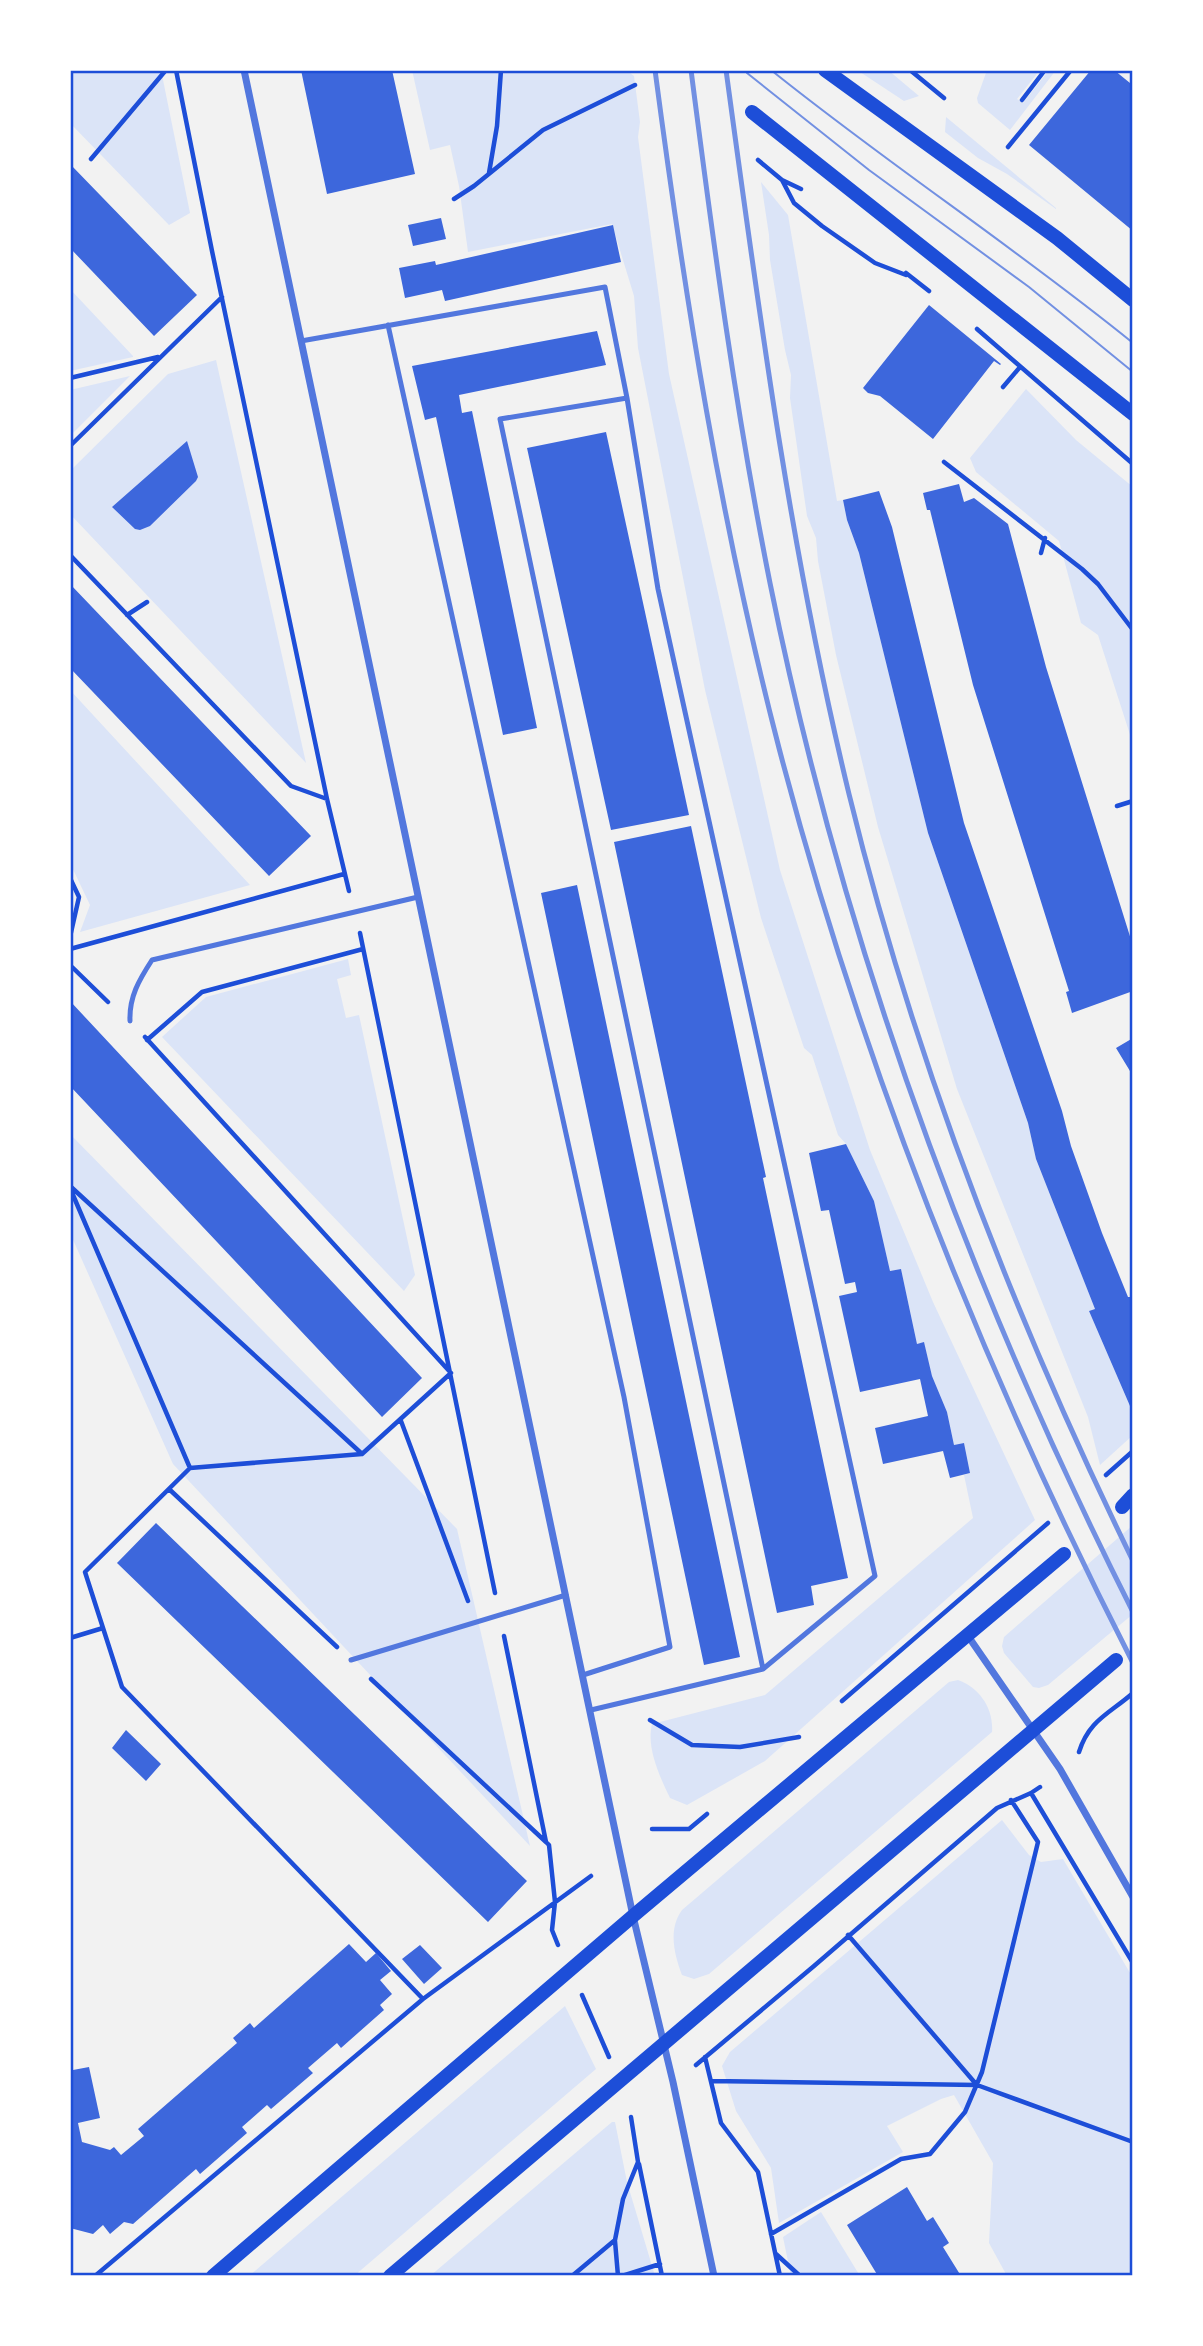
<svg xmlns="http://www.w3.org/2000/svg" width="1203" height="2346" font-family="'Golos Text',sans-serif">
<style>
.green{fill:#dbe4f7}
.building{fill:#3d67dc}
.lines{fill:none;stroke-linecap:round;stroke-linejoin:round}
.path{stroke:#1d4ed8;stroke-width:4.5}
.service{stroke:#5277de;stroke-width:5}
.minor{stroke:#5277de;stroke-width:7}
.secondary{stroke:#1d4ed8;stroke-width:14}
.tram{stroke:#7290e2;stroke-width:2}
.rail{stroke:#7290e2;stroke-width:5}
.neatline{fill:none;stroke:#1d4ed8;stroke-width:2.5}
</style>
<rect width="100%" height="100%" fill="#f2f2f2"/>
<!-- green -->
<path class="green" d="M 70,70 L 161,70 L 190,213 L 169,225 L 70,123 Z
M 412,70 L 626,70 L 634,76 L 640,122 L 638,137 L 669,374 L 780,870 L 870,1150 L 933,1302 L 1035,1520 L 765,1761 L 687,1805 L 670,1798 C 660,1777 646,1748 652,1724 L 765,1695 L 973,1518 L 964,1475 L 970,1473 L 964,1443 L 954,1445 L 947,1412 L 932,1376 L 924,1343 L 917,1344 L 901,1269 L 890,1271 L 874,1201 L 846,1144 L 838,1135 L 812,1055 L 804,1048 L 761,918 L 705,690 L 638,348 L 634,296 L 612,224 L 468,252 L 459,186 L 450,145 L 430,150 Z
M 857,70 L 888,70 L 919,96 L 904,101 Z
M 987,70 L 1040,70 L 1017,99 L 1023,103 L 1049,70 L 1056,70 L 1010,130 L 978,103 L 977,98 Z
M 946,117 L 1056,208 L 1056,209 L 1007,174 L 978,158 L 945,132 Z
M 761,182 L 788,215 L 837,501 L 843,500 L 847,520 L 859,553 L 928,833 L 1028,1123 L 1036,1159 L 1095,1309 L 1089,1311 L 1133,1413 L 1133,1435 L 1100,1465 L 1088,1417 L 957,1089 L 878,827 L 836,655 L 818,561 L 816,538 L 807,516 L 790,398 L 791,375 L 785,350 L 770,260 L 769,235 Z
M 70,289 L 133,356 L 133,357 L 70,371 Z
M 216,360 L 306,763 L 70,514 L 70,471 L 168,374 Z
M 130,376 L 70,436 L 70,390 Z
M 1026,389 L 1076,440 L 1133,487 L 1133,744 L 1098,635 L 1081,623 L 1059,541 L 976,472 L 970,458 Z
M 70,690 L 250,885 L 80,932 L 90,905 L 70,863 Z
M 348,959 L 351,975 L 337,979 L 346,1018 L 359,1015 L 415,1275 L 404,1291 L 162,1037 L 206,997 Z
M 70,1134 L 457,1529 L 530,1846 L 173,1464 L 70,1233 Z
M 1133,1525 L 1133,1614 L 1048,1685 L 1039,1688 L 1033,1687 L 1004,1653 L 1002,1646 L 1004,1637 Z
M 958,1680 C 980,1688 994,1709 992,1732 L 709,1974 L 694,1979 L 682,1975 C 674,1954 668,1929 682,1910 L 949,1682 Z
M 1002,1820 L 1029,1855 L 1041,1862 L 1063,1859 L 1133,1978 L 1133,2276 L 1007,2276 L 989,2243 L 993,2163 L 954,2095 L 941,2099 L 887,2126 L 903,2152 L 779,2223 L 771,2168 L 736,2111 L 722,2066 L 730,2052 Z
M 565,2006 L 596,2069 L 354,2276 L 249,2276 Z
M 612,2122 L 615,2122 L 627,2182 L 655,2276 L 430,2276 Z
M 821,2212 L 860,2276 L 791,2276 L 783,2237 Z"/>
<!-- building -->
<path class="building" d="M 301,70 L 392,70 L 415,174 L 327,194 Z
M 1091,70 L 1114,70 L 1130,83 L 1133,80 L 1133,231 L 1029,145 Z
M 70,164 L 197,295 L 154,336 L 70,248 Z
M 441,218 L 446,239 L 413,246 L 408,225 Z
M 613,225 L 621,262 L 445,301 L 442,290 L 405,298 L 399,268 L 435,261 L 436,265 Z
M 929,305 L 1001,364 L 1000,365 L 994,361 L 933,439 L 880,396 L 868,393 L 863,388 Z
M 597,331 L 606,365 L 459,395 L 462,413 L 472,411 L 537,728 L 503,735 L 436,417 L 425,420 L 412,366 Z
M 606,432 L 689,815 L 611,830 L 527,448 Z
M 187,441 L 198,477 L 196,481 L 150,526 L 140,530 L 135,529 L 112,507 Z
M 959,484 L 964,502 L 974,498 L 1008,524 L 1046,667 L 1133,946 L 1133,991 L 1072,1013 L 1066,992 L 1069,991 L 973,685 L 930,510 L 927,510 L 923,493 Z
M 879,491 L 892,527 L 964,823 L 1062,1111 L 1071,1146 L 1102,1233 L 1128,1297 L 1131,1297 L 1133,1302 L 1133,1413 L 1089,1311 L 1095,1309 L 1036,1159 L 1028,1123 L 928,833 L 859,553 L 847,520 L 843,500 Z
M 70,584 L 311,836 L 269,876 L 70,668 Z
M 691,826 L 766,1177 L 763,1178 L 848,1578 L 811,1586 L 814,1605 L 777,1613 L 614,842 Z
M 577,885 L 740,1657 L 704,1665 L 541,893 Z
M 70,1001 L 422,1378 L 382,1417 L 70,1086 Z
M 1133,1038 L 1133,1076 L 1116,1048 Z
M 846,1144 L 874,1201 L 890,1271 L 901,1269 L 917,1344 L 924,1342 L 932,1376 L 947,1412 L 954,1445 L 964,1443 L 970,1473 L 950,1478 L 943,1451 L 883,1464 L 875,1428 L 928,1416 L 920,1379 L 860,1392 L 839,1296 L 857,1292 L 855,1282 L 845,1284 L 829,1210 L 821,1211 L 809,1153 Z
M 156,1523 L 527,1881 L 488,1922 L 117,1563 Z
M 126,1730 L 161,1764 L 146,1781 L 112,1748 Z
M 349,1944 L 366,1962 L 376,1953 L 391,1971 L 380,1980 L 392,1994 L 380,2005 L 384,2010 L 341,2048 L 337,2043 L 308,2068 L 313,2073 L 271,2109 L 267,2105 L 242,2127 L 247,2133 L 200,2174 L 196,2169 L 133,2224 L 124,2222 L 110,2234 L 103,2225 L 93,2234 L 70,2228 L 70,2062 L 73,2070 L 89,2067 L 100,2118 L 78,2123 L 82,2142 L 110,2150 L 114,2147 L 121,2155 L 144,2136 L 138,2129 L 237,2043 L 233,2038 L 250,2023 L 254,2028 Z
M 420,1945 L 442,1968 L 424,1984 L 402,1959 Z
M 907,2187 L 927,2221 L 933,2217 L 949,2243 L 943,2247 L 961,2276 L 878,2276 L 847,2225 Z"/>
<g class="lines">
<!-- path -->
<path class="path" d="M 176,70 L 212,251 L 327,799 L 349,891
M 910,70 L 944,98
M 1126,70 L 1127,70
M 1022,100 L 1045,70
M 1008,147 L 1071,70
M 91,159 L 166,70
M 758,160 L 782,180 L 801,189
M 489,173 L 497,126 L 501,70
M 782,180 L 794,203 L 822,226 L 875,263 L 906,275
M 454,199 L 474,186 L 543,130 L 635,85
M 906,273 L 929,291
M 977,329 L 1133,464
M 70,378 L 158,357
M 1003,387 L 1020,367
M 70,446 L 222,297
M 944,462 L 1082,569 L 1098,584 L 1133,630
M 1041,553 L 1045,538
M 70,555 L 291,786 L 327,799
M 127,615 L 147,602
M 1117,806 L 1133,801
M 70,878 L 79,897 L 70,937
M 360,933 L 495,1593
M 70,949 L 344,874
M 70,961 L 71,966 L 108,1002
M 145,1037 L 451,1373 L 362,1454 L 190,1468 L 85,1572 L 122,1687 L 423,1999
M 147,1040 L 202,992 L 363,949
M 70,1186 L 361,1453
M 70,1188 L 190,1468
M 401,1421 L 468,1601
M 1106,1475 L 1133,1451
M 169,1489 L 337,1647
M 504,1636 L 546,1842 L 549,1845 L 555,1902 L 552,1930 L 558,1945
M 70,1638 L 103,1628
M 371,1679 L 546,1842
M 842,1701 L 1048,1523
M 650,1720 L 692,1745 L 740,1747 L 799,1737
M 1079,1752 C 1089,1720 1109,1714 1133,1693
M 1031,1793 L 1133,1963
M 652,1829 L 689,1829 L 707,1814
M 848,1935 L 976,2084
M 582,1995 L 609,2057
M 705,2057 L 721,2123 L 758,2172 L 780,2276
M 696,2065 L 814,1966 L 997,1808 L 1031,1793 L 1040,1787
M 711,2081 L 977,2085 L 1133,2142
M 639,2164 L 662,2276
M 771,2234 L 901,2159 L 930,2154 L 965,2112 L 982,2072 L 1038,1842 L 1011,1800
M 615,2241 L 618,2276
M 776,2254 L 800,2276
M 95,2276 L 423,1999 L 591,1876
M 572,2276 L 615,2240 L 623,2199 L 638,2162 L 631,2117
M 622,2276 L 660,2264"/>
<!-- service -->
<path class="service" d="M 388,325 L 624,1397 L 670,1647 L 583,1675
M 301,341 L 605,287 L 627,398 L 658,589 L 875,1576 L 763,1669 L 591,1710
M 627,398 L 500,419 L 763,1669
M 130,1021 C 129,997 139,980 152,960 L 418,897
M 351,1660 L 566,1595"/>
<!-- minor -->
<path class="minor" d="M 244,70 L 633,1916 L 673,2082 L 714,2276
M 968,1636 L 1060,1769 L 1133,1897"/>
<!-- secondary -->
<path class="secondary" d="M 825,70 L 1057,238 L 1133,300
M 752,112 L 1133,414
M 1122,1507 L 1133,1495
M 213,2276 L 633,1916 L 1064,1554
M 390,2276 L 1116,1660"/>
<!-- tram -->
<path class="tram" d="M 771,70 C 889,165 1016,248 1133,343
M 747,73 L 869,170 L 1029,287 L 1133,372"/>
<!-- rail -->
<path class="rail" d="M 655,70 C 685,298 721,525 779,748 C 862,1066 984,1371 1133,1663
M 691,70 C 713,241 736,413 770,583 C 842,941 969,1287 1133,1612
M 726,70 C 759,313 791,555 849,794 C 914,1060 1013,1315 1133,1561"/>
</g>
<!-- border -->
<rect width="1203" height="2346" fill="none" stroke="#ffffff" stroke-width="144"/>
<rect x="72" y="72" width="1059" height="2202" class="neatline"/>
</svg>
